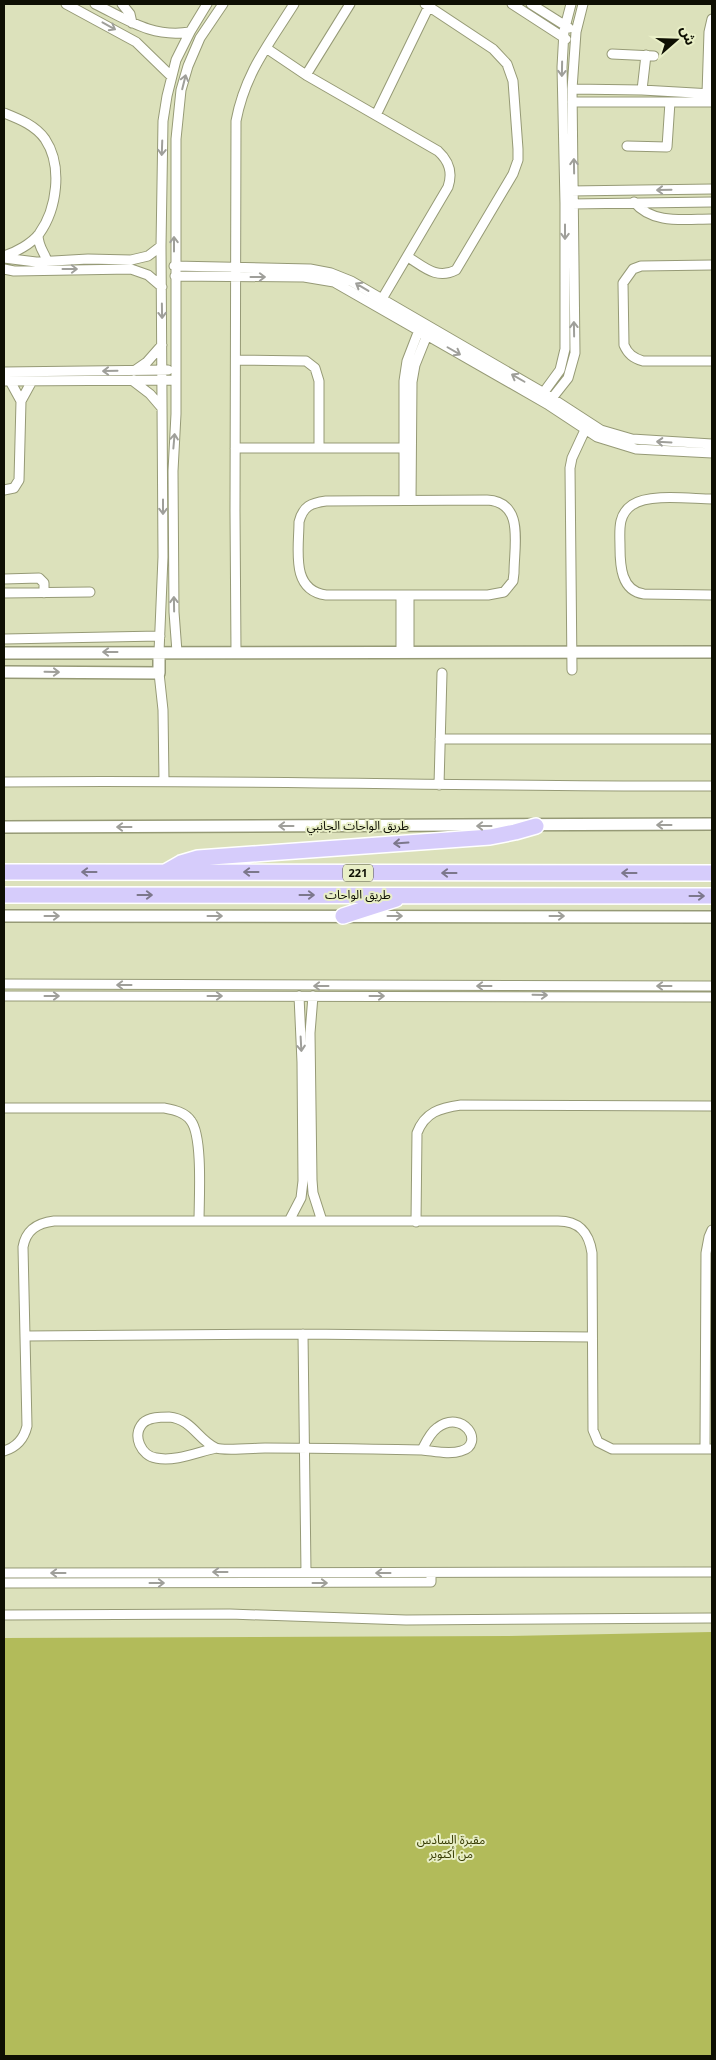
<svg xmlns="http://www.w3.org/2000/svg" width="716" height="2060" font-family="'Noto Sans','Noto Sans Arabic',sans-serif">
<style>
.green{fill:#b2bb5a}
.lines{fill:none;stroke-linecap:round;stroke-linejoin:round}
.minor-casing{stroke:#969a76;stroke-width:11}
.tertiary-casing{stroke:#969a76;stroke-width:14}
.trunk-casing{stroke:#fff;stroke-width:18}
.minor{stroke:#fff;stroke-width:9}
.tertiary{stroke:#fff;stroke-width:11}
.trunk{stroke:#d6ccfb;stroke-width:15}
.oneway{stroke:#9f9f9a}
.oneway2{stroke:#7c778b}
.labels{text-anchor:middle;stroke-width:4;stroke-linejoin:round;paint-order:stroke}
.shield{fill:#e9efc7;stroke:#50523e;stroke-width:1}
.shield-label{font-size:11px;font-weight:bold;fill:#0e0f03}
.street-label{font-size:12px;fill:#0e0f03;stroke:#e9efc7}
.park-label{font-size:12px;fill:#373b02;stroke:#e9efc7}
</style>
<rect width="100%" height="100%" fill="#dce1bb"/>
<!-- green -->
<path class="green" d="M 712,1632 L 712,2056 L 4,2056 L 4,1638 L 509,1636 Z"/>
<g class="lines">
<!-- minor casing -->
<g class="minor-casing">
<path id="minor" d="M 66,4 L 136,42 L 171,76
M 95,4 C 128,20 152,38 190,32
M 122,4 L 130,14 L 132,23
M 512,4 L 566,39
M 531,4 L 569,28
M 266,48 L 306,75 L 438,151 C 449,161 453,172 448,187 L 382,299
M 612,54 L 654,56
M 306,75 L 350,4
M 572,89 L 642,90 L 712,94
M 642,90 L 646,55
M 707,94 L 709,32 L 712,19
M 572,102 L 712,102
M 4,113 C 19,119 35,125 45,139 C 63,166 57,209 39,234 C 31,244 16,252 4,256
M 376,115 L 430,4
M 627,146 L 667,147 L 670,102
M 570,191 L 712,189
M 634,202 C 653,225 685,219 712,219
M 571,204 L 712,202
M 38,235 C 38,248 46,254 48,264
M 408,257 C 424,267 437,280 456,270 L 513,174 L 518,160 L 518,149 L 513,81 L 507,64 L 493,49 L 425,4
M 4,258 L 36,262 L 88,259 L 131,260 L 148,256 L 161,246
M 712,265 L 641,266 L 633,269 L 623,283 L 624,345 C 628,354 633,358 643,361 L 712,361
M 174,266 L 310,269 L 331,273 L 351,281 L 544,393 L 601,430 L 632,439 L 712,444
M 4,269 L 14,271 L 131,269 L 148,275 L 162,287
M 175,276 L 304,277 L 334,282 L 547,404 L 597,437 L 636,449 L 712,453
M 236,360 L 306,361 L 315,368 L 319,381 L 319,448
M 134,371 L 147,362 L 162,345
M 4,372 L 168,370
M 9,377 L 10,381 L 21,401
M 4,381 L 176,380
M 133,381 L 150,394 L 162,408
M 541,396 L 560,370 L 565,349 L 565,204 L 562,67 L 564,31 L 571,4
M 549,402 L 568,378 L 575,353 L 572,89 L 576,32 L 583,4
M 235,448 L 403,448
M 4,490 L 14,488 L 19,480 L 21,401 L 32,381
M 712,499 C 692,499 649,493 632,505 C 617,515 620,532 620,547 C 620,565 621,591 644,594 L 712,595
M 404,500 L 404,381 L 407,361 L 419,330
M 411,500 L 412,382 L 415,365 L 427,335
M 487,500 C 525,502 514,545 514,573 L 513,581 L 504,592 L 488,595 L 326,595 C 290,590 299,549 299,522 C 303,506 311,503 326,501 Z
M 4,579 L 39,578 L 44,583 L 44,593
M 4,593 L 90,592
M 401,595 L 401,652
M 409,595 L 409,652
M 4,639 L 160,636
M 159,652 L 163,557 L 161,246 L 163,121 L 167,96 L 176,60 L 190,32 L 207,4
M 177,652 L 174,612 L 173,471 L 176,414 L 176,139 L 181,90 L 188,66 L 200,38 L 223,4
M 236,652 L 235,511 L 236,121 C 245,73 269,44 294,4
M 572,670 L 570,468 L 572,458 L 585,430
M 159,673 L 163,710 L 164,781
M 440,739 L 712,739
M 4,782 C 240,779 476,787 712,786
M 439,785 L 442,673
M 4,984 L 712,986
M 4,996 L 712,997
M 313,996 L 310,1033 L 312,1180 L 313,1193 L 322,1221
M 4,1108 L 164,1108 C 174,1110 185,1112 191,1121 C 203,1137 199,1200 199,1221
M 289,1221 L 301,1198 L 303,1181 L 302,1062 L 299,996
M 416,1222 L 417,1133 C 425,1112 440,1108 461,1105 L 712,1106
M 303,1334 L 306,1572
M 26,1336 L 303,1334 L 592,1337
M 216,1448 C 198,1452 175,1462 156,1458 C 142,1456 131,1436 143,1423 C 149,1417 161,1417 169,1417 C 192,1419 198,1440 216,1448 C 222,1451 256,1448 265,1448 C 317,1448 370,1449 422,1450 C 434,1451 449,1455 461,1451 C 486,1444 463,1408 437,1428 C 430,1433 426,1442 422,1450
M 705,1449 L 706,1253 L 709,1237 L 712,1230
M 4,1451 C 17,1447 24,1439 27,1426 L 23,1247 C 26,1230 37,1223 54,1221 L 558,1221 C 580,1221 589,1233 592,1253 L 593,1430 L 598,1442 L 612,1449 L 712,1449
M 4,1573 L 712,1572
M 4,1583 L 431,1582 L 431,1573
M 4,1615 L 230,1614 L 406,1620 L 712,1618"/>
</g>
<!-- tertiary casing -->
<g class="tertiary-casing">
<path id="tertiary" d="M 4,653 L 712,652
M 4,672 L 159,673 L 159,652
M 4,827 L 712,824
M 4,916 L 712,917"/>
</g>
<!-- trunk casing -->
<g class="trunk-casing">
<path id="trunk" d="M 167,871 L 181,863 L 198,858 L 490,837 L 515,832 L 536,826
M 4,872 L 712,873
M 4,895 L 712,896
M 343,916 L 396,899"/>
</g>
<!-- minor -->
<use href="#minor" class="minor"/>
<!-- tertiary -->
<use href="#tertiary" class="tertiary"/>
<!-- trunk -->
<use href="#trunk" class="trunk"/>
</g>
<!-- one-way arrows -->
<defs><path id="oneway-shaft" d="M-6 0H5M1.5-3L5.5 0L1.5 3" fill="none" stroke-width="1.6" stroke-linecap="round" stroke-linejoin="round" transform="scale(1.25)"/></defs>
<g class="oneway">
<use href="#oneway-shaft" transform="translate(109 26) rotate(29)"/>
<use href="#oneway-shaft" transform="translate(562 69) rotate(91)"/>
<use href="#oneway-shaft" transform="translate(184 82) rotate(-76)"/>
<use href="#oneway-shaft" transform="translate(162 148) rotate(92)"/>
<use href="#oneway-shaft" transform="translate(574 166) rotate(-91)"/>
<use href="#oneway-shaft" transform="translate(664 190) rotate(179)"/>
<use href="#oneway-shaft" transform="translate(565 232) rotate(90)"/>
<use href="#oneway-shaft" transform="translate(174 244) rotate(-90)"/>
<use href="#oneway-shaft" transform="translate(70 269)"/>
<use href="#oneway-shaft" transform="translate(258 277)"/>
<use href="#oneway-shaft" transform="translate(362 287) rotate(-149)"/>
<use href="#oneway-shaft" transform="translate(162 311) rotate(89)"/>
<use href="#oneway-shaft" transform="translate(574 329) rotate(-91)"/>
<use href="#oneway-shaft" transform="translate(454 351) rotate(30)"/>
<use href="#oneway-shaft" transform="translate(110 371) rotate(179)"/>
<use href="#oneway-shaft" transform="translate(518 378) rotate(-150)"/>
<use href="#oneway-shaft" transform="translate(174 441) rotate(-85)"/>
<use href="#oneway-shaft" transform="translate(664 442) rotate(-177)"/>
<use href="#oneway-shaft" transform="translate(163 507) rotate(90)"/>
<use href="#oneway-shaft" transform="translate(174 604) rotate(-91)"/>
<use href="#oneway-shaft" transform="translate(110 652) rotate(180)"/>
<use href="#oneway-shaft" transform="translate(52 672) rotate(1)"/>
<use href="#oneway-shaft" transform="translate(664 825) rotate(180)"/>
<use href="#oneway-shaft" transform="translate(286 826) rotate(180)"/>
<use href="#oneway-shaft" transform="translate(484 826) rotate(180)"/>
<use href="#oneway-shaft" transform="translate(124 827) rotate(180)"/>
<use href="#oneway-shaft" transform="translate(52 916)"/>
<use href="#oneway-shaft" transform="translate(215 916)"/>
<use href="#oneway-shaft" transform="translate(395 916)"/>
<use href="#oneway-shaft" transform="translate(557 916)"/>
<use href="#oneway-shaft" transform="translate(124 985) rotate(-180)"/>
<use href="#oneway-shaft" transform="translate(321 986) rotate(-180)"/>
<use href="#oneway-shaft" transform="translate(484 986) rotate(-180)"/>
<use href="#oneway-shaft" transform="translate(664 986) rotate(180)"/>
<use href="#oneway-shaft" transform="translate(540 995) rotate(1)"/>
<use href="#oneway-shaft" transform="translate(52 996)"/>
<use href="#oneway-shaft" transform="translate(215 996)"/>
<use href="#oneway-shaft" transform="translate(377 996)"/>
<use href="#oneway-shaft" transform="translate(301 1044) rotate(87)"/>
<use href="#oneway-shaft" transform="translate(220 1572) rotate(180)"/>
<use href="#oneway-shaft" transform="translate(58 1573) rotate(180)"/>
<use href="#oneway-shaft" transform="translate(383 1573) rotate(-180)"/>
<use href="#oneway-shaft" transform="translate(157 1583)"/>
<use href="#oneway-shaft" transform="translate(320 1583)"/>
</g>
<g class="oneway2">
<use href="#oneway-shaft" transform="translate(401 843) rotate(176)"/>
<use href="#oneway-shaft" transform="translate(89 872) rotate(-180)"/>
<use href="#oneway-shaft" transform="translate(251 872) rotate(-180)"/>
<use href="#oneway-shaft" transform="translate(449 873) rotate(-180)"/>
<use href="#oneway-shaft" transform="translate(629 873) rotate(-180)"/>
<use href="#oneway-shaft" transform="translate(145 895)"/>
<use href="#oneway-shaft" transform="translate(307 895)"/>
<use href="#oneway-shaft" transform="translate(697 896)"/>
</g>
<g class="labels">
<!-- shield labels -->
<rect class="shield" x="343" y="864.5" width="30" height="17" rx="4"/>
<g class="shield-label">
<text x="358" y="877">221</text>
</g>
<!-- street labels -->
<g class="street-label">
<text x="358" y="830">طريق الواحات الجانبي</text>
<text x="358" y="899">طريق الواحات</text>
</g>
<!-- park labels -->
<g class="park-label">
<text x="451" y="1844">مقبرة السادس<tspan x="451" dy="14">من أكتوبر</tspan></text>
</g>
</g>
<!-- border -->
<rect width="716" height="2060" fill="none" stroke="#0e0f03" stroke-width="10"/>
<!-- north arrow -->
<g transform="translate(676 40) rotate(70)" stroke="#e9efc7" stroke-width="4" paint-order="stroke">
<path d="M0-4L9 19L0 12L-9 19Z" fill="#0e0f03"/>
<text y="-8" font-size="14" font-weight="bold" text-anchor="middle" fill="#0e0f03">ش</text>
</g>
</svg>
